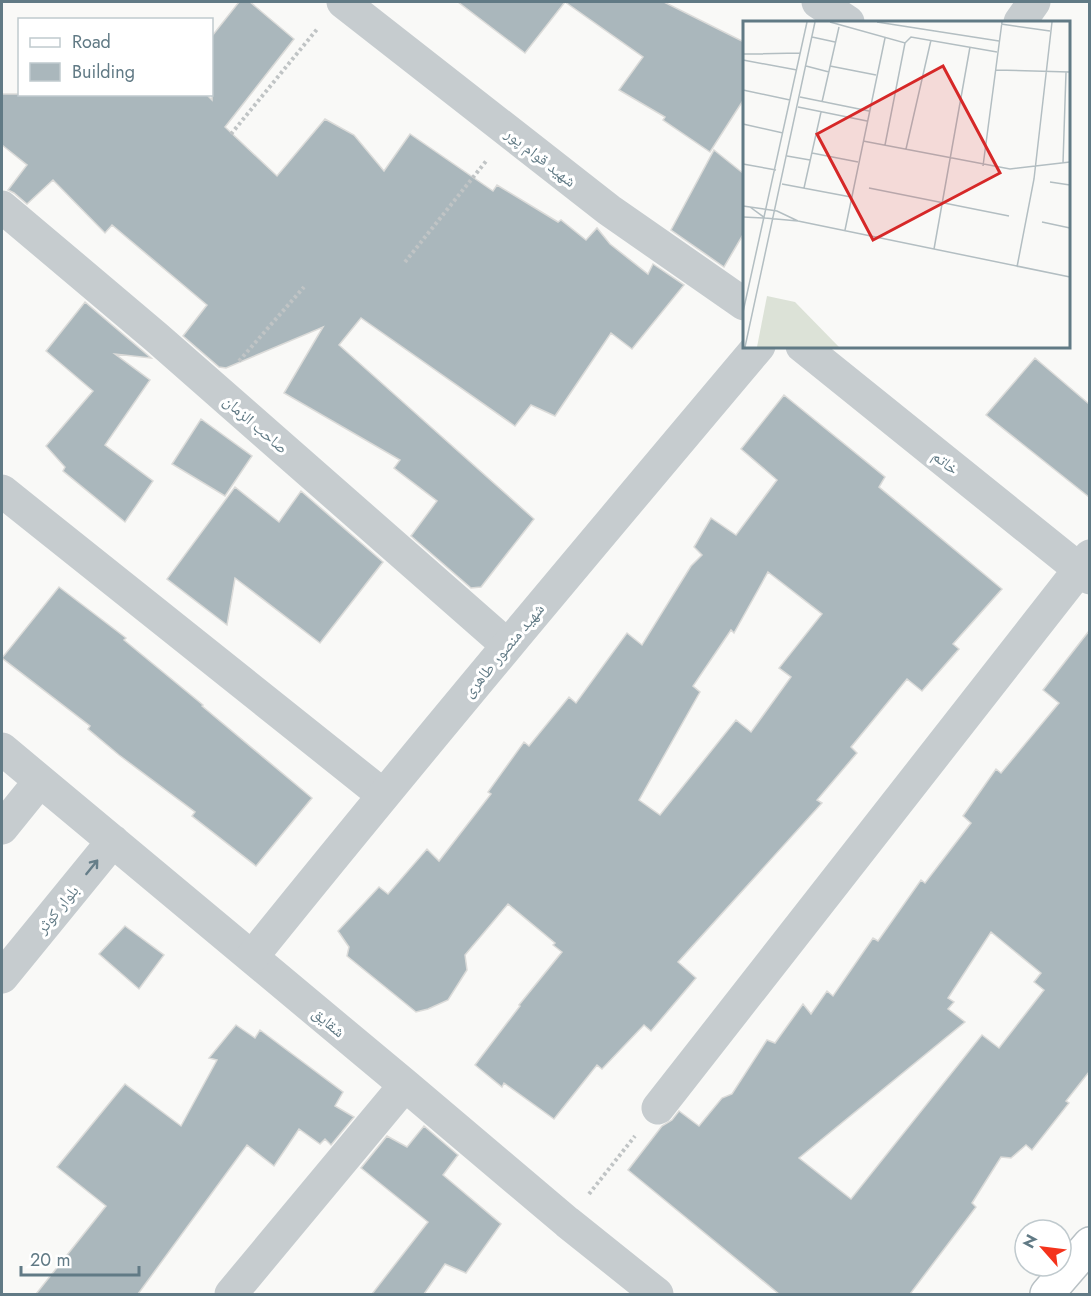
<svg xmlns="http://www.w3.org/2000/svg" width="1091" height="1296" font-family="Jost,'Noto Naskh Arabic',sans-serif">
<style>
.building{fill:#aab7bc;stroke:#dbdbd9;stroke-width:1.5;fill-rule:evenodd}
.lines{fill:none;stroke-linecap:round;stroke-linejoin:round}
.secondary-casing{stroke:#b8c0c4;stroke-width:36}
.path{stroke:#c0c4c5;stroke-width:4;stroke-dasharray:3 3;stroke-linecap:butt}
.minor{stroke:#c6cccf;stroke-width:33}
.tertiary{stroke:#c6cccf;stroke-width:33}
.secondary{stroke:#fff;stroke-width:33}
.oneway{stroke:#667e89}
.labels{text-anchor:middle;stroke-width:6;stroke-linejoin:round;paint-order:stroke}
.street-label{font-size:16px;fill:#617a85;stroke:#fff}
.inset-road{fill:none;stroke:#b3bec2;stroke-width:1.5}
.view{fill:#d62828;fill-opacity:0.15;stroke:#d62828;stroke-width:3}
.inset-edge{fill:none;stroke:#617a85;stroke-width:3}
</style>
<rect width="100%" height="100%" fill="#f9f9f7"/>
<!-- building -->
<path class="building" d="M 239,2 L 250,2 L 294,39 L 225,127 L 277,176 L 325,119 L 354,135 L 384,171 L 410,134 L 493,191 L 497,185 L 558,222 L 561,220 L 586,240 L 597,228 L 610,244 L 648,274 L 653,264 L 684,285 L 632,349 L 611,333 L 555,416 L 531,405 L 515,426 L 361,318 L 339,345 L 534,519 L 481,587 L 471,588 L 411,536 L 437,501 L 394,468 L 400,460 L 284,393 L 323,327 L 226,368 L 219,367 L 183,336 L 207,305 L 112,225 L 105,233 L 53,180 L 27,204 L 14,193 L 8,190 L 27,165 L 2,145 L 2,94 L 206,94 L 212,100 L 212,36 Z
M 458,2 L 664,2 L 744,42 L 744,99 L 710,152 L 663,120 L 665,117 L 619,90 L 643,57 L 565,2 L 525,53 Z
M 714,150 L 744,174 L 744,233 L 724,267 L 671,230 Z
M 85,302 L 151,358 L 115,354 L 150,380 L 105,445 L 153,481 L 125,522 L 63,471 L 65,467 L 46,446 L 93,391 L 46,351 Z
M 1035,358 L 1089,404 L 1089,497 L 986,415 Z
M 784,395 L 885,477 L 879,487 L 1002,589 L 953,644 L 959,649 L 922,691 L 907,679 L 851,747 L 857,753 L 817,800 L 822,803 L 678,962 L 696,978 L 651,1031 L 644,1025 L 602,1069 L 597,1065 L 554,1119 L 504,1083 L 502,1087 L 475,1065 L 520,1006 L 519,1005 L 562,952 L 553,945 L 555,943 L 508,904 L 465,955 L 467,970 L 448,1000 L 428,1009 L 416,1012 L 347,956 L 349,947 L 338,931 L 379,887 L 388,894 L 427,849 L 439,861 L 491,794 L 488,792 L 524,742 L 529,746 L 569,697 L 576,703 L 627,633 L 642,645 L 691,566 L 702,555 L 694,547 L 711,518 L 736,535 L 777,480 L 741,449 ZM 768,572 L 822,614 L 779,668 L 791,677 L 751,732 L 736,720 L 660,815 L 639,800 L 700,692 L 693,686 L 731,630 L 734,633 Z
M 201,419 L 252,456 L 225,496 L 172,464 Z
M 235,487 L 279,522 L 301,491 L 383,562 L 320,643 L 235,578 L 227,625 L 167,579 Z
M 59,587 L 126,638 L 124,640 L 203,705 L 202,706 L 312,798 L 256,866 L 192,816 L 195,812 L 119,755 L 88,729 L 90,726 L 2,658 Z
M 1089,631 L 1089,1072 L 1066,1101 L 1069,1103 L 1032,1150 L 1026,1145 L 1011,1158 L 1001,1157 L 972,1203 L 976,1207 L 910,1294 L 779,1294 L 628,1170 L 662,1126 L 672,1120 L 679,1111 L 699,1126 L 722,1098 L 732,1094 L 767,1040 L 775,1043 L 803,1004 L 811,1014 L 827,991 L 833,996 L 873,938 L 878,941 L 921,880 L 925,883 L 971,823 L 963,816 L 996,769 L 1001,773 L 1059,703 L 1043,690 ZM 991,932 L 1041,973 L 1034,982 L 1044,990 L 999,1048 L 982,1035 L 851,1199 L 799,1158 L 965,1022 L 948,1009 L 954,1002 L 948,998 Z
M 125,926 L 164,955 L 139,989 L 99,954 Z
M 236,1025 L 255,1038 L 260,1030 L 343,1092 L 335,1106 L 354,1117 L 331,1145 L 325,1139 L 320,1144 L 299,1129 L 274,1166 L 247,1145 L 138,1294 L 36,1294 L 106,1206 L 57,1167 L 125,1084 L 181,1126 L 217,1060 L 209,1058 Z
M 424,1126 L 458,1155 L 443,1175 L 501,1224 L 466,1273 L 445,1264 L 424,1294 L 372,1294 L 428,1222 L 361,1168 L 387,1136 L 407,1147 Z"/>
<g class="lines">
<!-- secondary casing -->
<g class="secondary-casing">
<path id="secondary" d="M 1047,1294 L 1090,1244"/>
</g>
<!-- path -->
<path class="path" d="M 231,134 L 318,28
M 405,262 L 487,160
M 239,361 L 304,287
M 589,1194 L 635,1136"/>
<!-- minor -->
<path class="minor" d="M 343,2 L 609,210 L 744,304
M 818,2 L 848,22
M 2,207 L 156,337 L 507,645
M 802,346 L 1090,578
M 2,491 L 383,795
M 2,749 L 405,1085 L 567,1222 L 657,1294
M 2,828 L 40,781
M 2,977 L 113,841
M 658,1108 L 1090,556
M 231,1294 L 405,1085"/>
<!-- tertiary -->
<path class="tertiary" d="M 1020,22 L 1034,2
M 252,957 C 418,751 588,549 759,346"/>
<!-- secondary -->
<use href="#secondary" class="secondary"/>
</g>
<!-- one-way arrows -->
<defs><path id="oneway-shaft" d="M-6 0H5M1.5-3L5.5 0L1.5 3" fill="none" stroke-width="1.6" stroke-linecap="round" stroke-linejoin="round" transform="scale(1.5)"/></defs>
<use class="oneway" href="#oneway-shaft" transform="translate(92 867) rotate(-51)"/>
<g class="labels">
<!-- street labels -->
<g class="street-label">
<text transform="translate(541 157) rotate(38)" y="6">شهید قوام پور</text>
<text transform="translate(256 424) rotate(41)" y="6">صاحب الزمان</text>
<text transform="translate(946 462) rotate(39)" y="6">خاتم</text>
<text transform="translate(503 650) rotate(-50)" y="6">شهید منصور طاهری</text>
<text transform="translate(57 909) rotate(-51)" y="6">بلوار کوثر</text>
<text transform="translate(329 1022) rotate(40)" y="6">شقایق</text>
</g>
</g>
<!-- overview -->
<g transform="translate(743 21)">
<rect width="327" height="327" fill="#f9f9f7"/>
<path d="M 24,275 L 52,281 L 96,326 L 14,326 Z" fill="#dce2d7"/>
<path class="inset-road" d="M 87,1 L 162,22 L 168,16 L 254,31M 134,1 L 256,20M 258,3 L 307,10M 69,16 L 92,21M 0,33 L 57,32M 0,39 L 54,49M 63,45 L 86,51M 87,45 L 133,54M 252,49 L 326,51M 0,69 L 47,79M 57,76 L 126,90M 79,81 L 96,6M 55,86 L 124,100M 0,103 L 40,112M 120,120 L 267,148 L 327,141M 142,124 L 162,22M 163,128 L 188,19M 69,132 L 115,141M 44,135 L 67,139M 320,142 L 323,51M 0,143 L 33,149M 240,145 L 259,1M 307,161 L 327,164M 39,163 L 108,176M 61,167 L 78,91M 126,167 L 266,195M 0,185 L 34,190 L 55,200 L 22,197 L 7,186M 0,196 L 20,197M 55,200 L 327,256M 299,201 L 327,207M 102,209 L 142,17M 191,228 L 227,26M 274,246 L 291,158 L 309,1M 0,291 L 64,1M 2,326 L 72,1"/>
<path class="view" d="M 200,45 L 257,152 L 130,219 L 74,113 Z"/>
<rect width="327" height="327" class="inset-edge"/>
</g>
<!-- border -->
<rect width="1091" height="1296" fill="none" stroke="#617a85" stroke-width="6"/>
<!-- legend -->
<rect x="18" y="18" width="195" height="78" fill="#ffffff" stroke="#c0cace" stroke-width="1.5"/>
<rect x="30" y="38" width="30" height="9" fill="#ffffff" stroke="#c0cace" stroke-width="1.5"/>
<text x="72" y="48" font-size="18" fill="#617a85">Road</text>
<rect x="30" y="63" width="30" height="18" fill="#aab7bc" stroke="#c0cace" stroke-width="1.5"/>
<text x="72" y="78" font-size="18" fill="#617a85">Building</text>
<!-- north arrow -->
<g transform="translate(1043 1248) rotate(298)"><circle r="28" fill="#ffffff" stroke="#c0cace" stroke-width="1.5"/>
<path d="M0-4.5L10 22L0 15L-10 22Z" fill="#f4331c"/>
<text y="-9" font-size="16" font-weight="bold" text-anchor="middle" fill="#617a85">N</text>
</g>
<!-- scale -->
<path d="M21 1266v9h118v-9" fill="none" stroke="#617a85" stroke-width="3"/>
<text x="30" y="1266" font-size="18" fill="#617a85" stroke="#ffffff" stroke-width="4.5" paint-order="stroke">20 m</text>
</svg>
